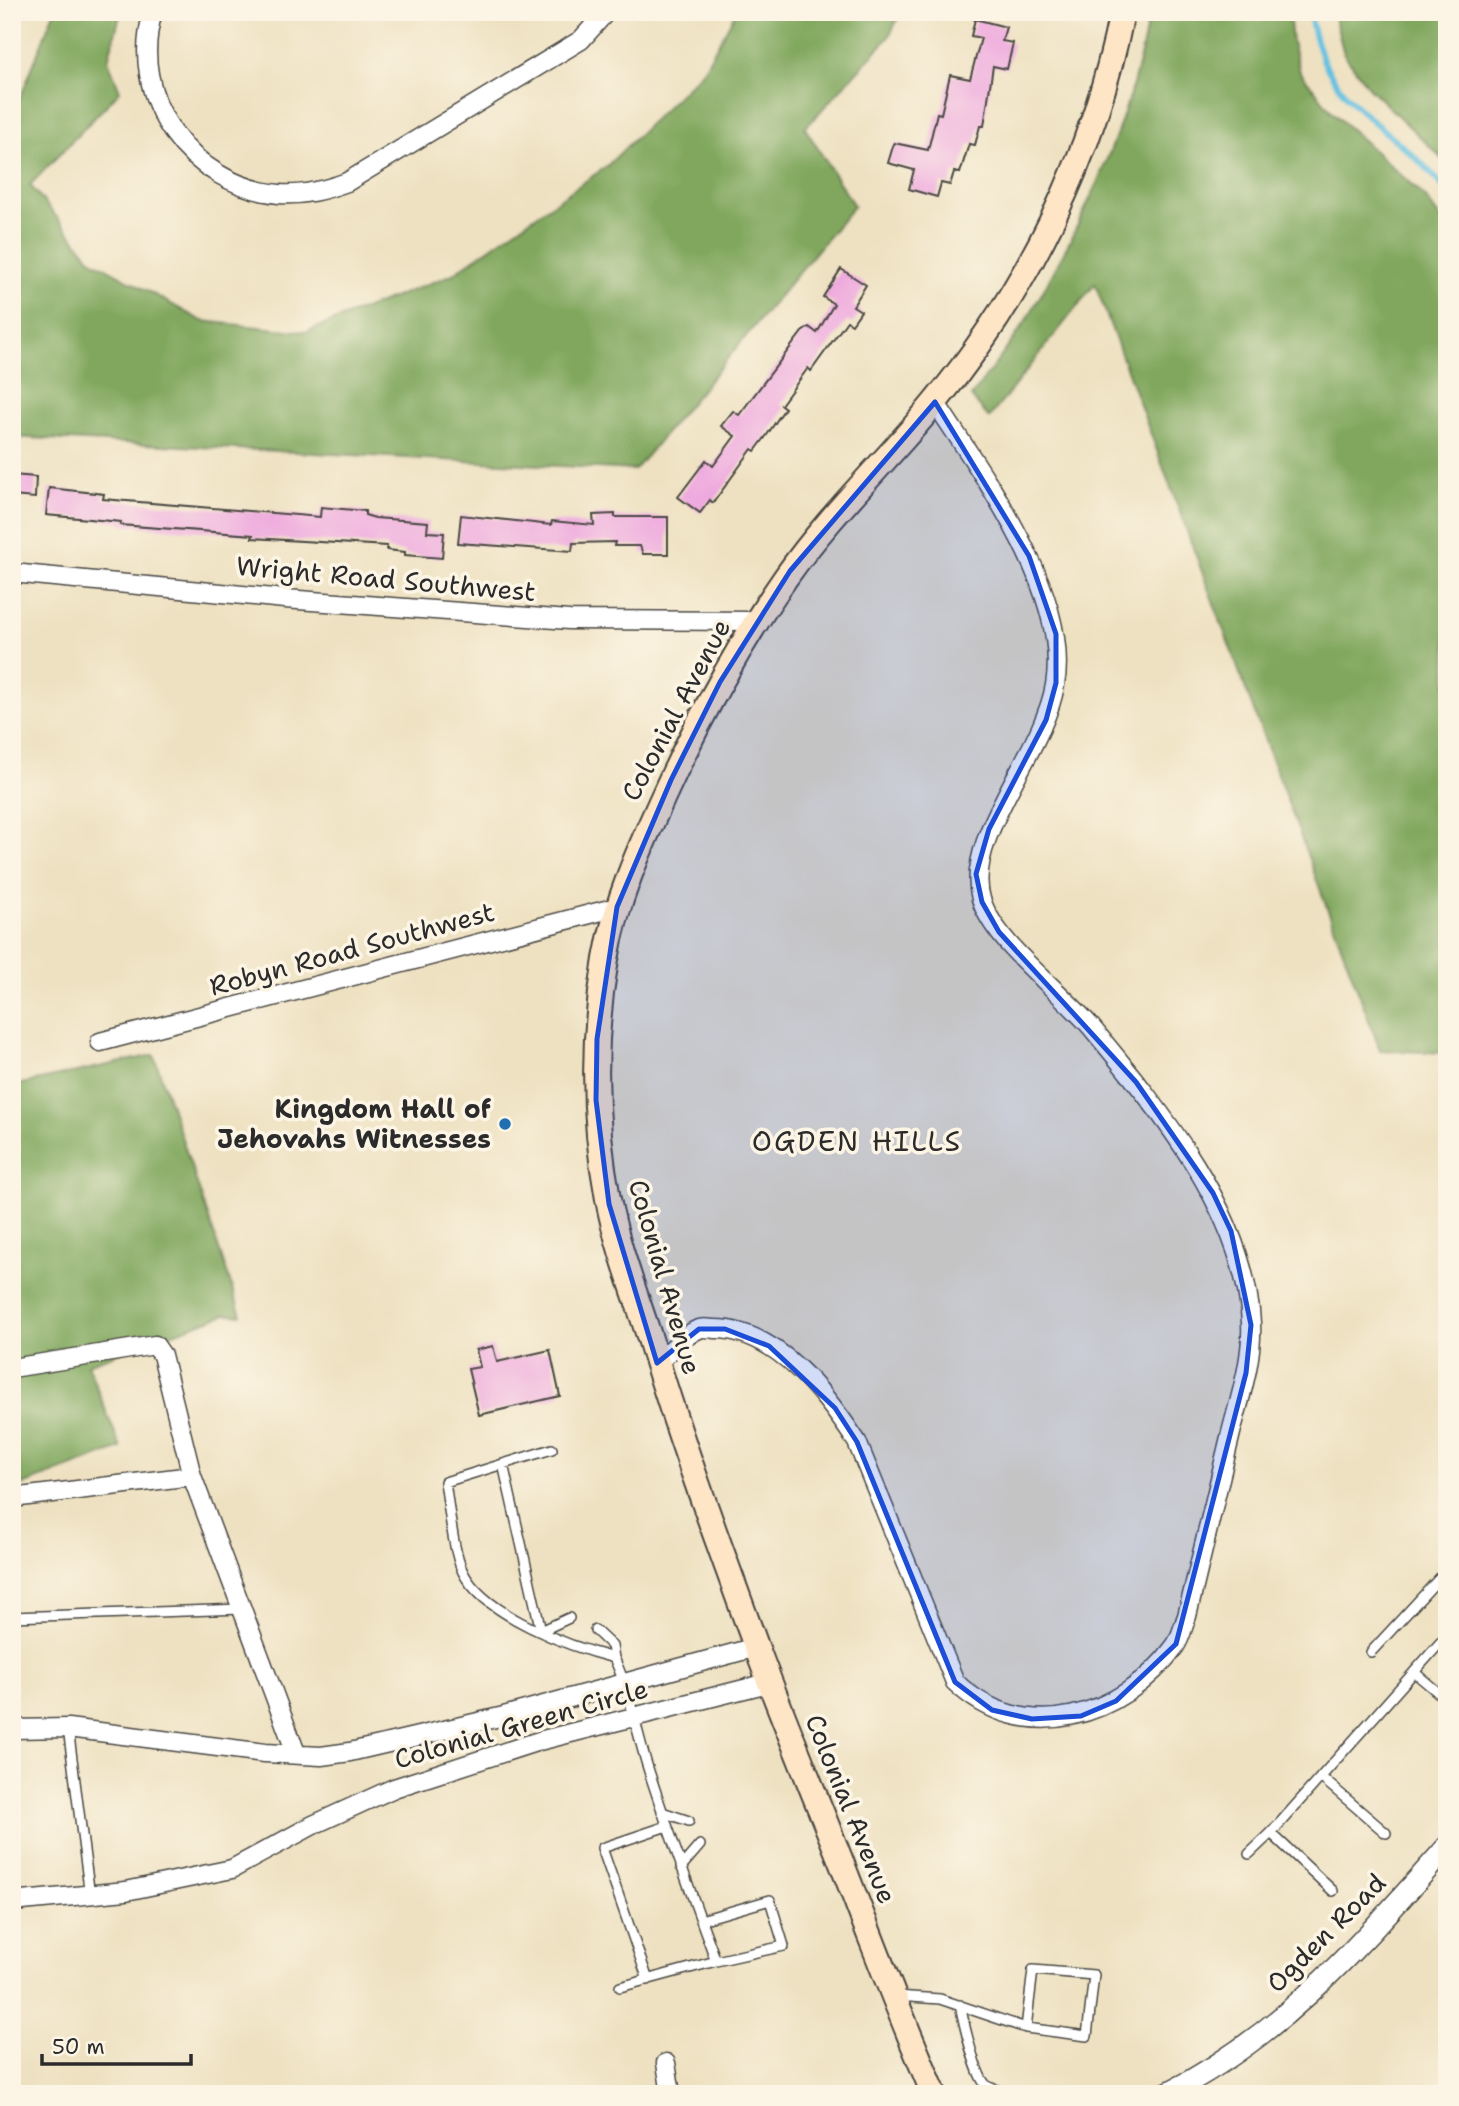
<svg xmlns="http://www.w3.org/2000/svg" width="1459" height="2106" font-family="'Shantell Sans',sans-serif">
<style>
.forest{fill:#80a75d;stroke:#566944;stroke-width:2}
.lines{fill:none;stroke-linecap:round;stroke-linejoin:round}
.stream{stroke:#62c0e0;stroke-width:6}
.building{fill:#eea8de}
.service-casing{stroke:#484642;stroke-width:12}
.minor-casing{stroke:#484642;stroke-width:21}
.tertiary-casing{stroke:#484642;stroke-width:24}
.secondary-casing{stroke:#484642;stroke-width:28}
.service{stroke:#fff;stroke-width:9}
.minor{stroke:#fff;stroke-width:18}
.tertiary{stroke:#fff;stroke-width:21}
.secondary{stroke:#fee5c5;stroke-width:24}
.marked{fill:#1d4ed8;fill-opacity:0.2;stroke:#1d4ed8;stroke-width:5;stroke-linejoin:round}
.poi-dot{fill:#1f6fb2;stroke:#fcf5e5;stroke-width:2.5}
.labels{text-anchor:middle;stroke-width:7;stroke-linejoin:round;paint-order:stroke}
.street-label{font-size:26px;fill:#2b2b2b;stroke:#fcf5e5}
.poi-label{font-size:26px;font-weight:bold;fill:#2b2b2b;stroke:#fcf5e5;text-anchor:end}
.neighbourhood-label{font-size:28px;letter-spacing:2px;fill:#2b2b2b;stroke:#fcf5e5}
</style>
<rect width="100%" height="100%" fill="#fcf5e5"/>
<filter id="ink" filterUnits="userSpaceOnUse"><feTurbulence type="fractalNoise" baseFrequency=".0143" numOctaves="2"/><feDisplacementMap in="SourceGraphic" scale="14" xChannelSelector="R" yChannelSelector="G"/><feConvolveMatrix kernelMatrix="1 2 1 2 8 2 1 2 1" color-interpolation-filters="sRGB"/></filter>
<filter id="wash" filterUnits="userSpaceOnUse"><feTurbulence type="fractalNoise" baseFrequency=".00686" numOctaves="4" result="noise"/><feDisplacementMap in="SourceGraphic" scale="28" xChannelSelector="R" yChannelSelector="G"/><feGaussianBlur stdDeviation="1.57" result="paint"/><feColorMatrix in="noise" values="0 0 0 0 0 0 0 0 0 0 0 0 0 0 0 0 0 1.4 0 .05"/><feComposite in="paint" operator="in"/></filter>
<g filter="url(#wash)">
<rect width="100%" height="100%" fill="#eee1c1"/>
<!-- forest -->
<path class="forest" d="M 54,12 L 121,12 L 108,60 L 120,91 L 30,185 L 92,260 L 202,321 L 306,332 L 451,275 L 607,166 L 703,71 L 736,12 L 901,12 L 889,37 L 805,128 L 854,206 L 635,470 L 12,437 L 12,119 Z
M 1149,12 L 1289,12 L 1292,42 L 1300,72 L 1333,113 L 1425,197 L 1447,228 L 1446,1053 L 1380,1050 L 1095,284 L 989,418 L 971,397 C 990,370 1013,343 1030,314 C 1083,223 1133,118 1149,12 Z
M 1333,12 L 1447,12 L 1447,163 L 1369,88 L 1344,54 Z
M 154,1055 L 241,1315 L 226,1314 L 87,1364 L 121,1448 L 12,1489 L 12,1086 Z"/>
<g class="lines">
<!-- stream -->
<path class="stream" d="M 1310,12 C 1322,110 1396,124 1447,192"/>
</g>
<g id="blocks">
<!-- building -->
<path class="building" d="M 975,19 L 1006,27 L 1002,41 L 1013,43 L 1007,69 L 993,66 L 984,126 L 980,126 L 975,145 L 969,144 L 960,173 L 954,172 L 950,185 L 941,183 L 937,197 L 909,189 L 914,170 L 888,163 L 894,143 L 928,150 L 937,113 L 941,114 L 950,75 L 970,79 L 981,38 L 971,36 Z
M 841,269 L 866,285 L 853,306 L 861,311 L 852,324 L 847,321 L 811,371 L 808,368 L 781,405 L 785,408 L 767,435 L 755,451 L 752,449 L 713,503 L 710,500 L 700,513 L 678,497 L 706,460 L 713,466 L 735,436 L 721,426 L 733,411 L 739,415 L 802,332 L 809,327 L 817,333 L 834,304 L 823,297 Z
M 12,475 L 36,477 L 35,498 L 12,496 Z
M 49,488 L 104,494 L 103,499 L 320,517 L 321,507 L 365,511 L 365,515 L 375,518 L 428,522 L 427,532 L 444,533 L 442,558 L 405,555 L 405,552 L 387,550 L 387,546 L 252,538 L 253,535 L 120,525 L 121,522 L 46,515 Z
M 615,514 L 615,517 L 668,517 L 668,554 L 643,554 L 640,546 L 614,546 L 615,542 L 573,543 L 572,551 L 458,543 L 461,515 L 551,525 L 552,521 L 594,525 L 593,515 Z
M 493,1346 L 497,1362 L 550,1350 L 560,1396 L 479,1415 L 468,1369 L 480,1367 L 476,1350 Z"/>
</g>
</g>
<g filter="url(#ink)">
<use href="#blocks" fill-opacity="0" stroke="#484642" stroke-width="2"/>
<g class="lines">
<!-- service casing -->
<g class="service-casing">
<path id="service" d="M 503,1464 L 552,1449
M 12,1617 L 242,1609
M 569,1618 L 541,1631 L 503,1464 L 445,1482 C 449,1506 453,1552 463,1572 C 484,1615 570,1647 614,1658 C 630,1692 636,1729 647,1765 C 668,1831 692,1896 716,1961 L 784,1946 L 770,1900 L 701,1920
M 595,1630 L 612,1646 L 614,1658
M 1371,1652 L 1447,1570
M 1414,1672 L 1447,1700
M 68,1728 L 90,1896
M 1322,1778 L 1386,1833
M 662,1812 L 689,1821
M 1249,1854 L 1271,1833
M 681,1867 L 700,1845
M 1333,1891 L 1271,1833 L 1447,1635
M 648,1980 L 602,1848 L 667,1826
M 620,1987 L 716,1961
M 896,1996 L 940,1999 L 1026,2028 L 1087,2036 L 1094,1975 L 1033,1970 L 1026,2028
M 960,2005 C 964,2023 974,2071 985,2084 C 994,2093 1016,2092 1027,2094"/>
</g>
<!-- minor casing -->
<g class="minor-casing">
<path id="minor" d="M 153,12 C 127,98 190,185 279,194 C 303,196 325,190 347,182 L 581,40 L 606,12
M 12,573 L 285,599 L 569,620 L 757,621
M 100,1042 L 617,907
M 657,1363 C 669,1353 685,1334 699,1329 C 703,1327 711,1329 715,1329 C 777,1329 827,1396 857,1442 L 955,1682 C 1023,1748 1123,1718 1175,1646 C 1181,1638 1183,1626 1187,1616 C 1201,1556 1216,1497 1230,1437 C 1239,1400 1253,1361 1251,1323 C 1245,1212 1160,1110 1092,1028 C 1061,991 994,943 981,899 C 963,837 1044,752 1055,685 C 1071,595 983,475 935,402
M 12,1368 L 155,1345 L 162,1355 L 192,1476 L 296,1753
M 12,1498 L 192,1476
M 12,1729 L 68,1728 L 265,1753 L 321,1756 L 350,1752 L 504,1716 L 756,1647
M 12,1902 L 126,1891 L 232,1869 L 313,1825 L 394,1788 L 539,1741 L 768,1683
M 666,2063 L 671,2094"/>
</g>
<!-- tertiary casing -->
<g class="tertiary-casing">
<path id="tertiary" d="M 1166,2094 C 1285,2034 1360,1944 1447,1847"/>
</g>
<!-- secondary casing -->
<g class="secondary-casing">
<path id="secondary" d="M 934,2094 C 908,2034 885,1974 861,1913 C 827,1823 789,1735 756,1646 C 719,1545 682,1445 651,1342 C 636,1295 617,1247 608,1199 C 593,1119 592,1039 606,959 C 616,901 639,850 663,797 C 698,720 738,646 786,577 C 830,514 887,461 935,402 C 1028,290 1094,155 1122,12"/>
</g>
<!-- service -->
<use href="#service" class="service"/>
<!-- minor -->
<use href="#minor" class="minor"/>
<!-- tertiary -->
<use href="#tertiary" class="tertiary"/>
<!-- secondary -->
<use href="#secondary" class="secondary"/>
</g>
</g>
<!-- marked area -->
<path class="marked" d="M 935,402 L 1029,556 L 1056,634 L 1056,683 L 1046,720 L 989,829 L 976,874 L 982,902 L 999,932 L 1136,1082 L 1213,1193 L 1231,1231 L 1251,1325 L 1246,1373 L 1176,1644 L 1116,1701 L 1081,1716 L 1032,1719 L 992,1710 L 955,1682 L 857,1442 L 835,1408 L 769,1346 L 725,1329 L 699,1329 L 657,1363 L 609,1204 L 596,1100 L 597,1039 L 617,907 L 671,780 L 720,682 L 790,571 Z"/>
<!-- markers -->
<circle class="poi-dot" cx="505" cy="1124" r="7"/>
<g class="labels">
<!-- street labels -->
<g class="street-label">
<text transform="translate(386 579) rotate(5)" y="9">Wright Road Southwest</text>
<text transform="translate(676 710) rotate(-62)" y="9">Colonial Avenue</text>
<text transform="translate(352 949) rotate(-15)" y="9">Robyn Road Southwest</text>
<text transform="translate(665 1277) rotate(74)" y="9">Colonial Avenue</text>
<text transform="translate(521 1724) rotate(-16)" y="9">Colonial Green Circle</text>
<text transform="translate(851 1809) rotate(68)" y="9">Colonial Avenue</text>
<text transform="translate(1326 1933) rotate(-45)" y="9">Ogden Road</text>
</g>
<!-- poi labels -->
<g class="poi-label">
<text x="491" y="1118">Kingdom Hall of<tspan x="491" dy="30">Jehovahs Witnesses</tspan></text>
</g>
<!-- neighbourhood labels -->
<g class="neighbourhood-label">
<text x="857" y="1151">OGDEN HILLS</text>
</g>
</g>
<!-- margin -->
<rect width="1459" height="2106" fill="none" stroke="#fcf5e5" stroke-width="42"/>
<!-- scale -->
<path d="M42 2054v10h149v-10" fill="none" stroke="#2b2b2b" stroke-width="3.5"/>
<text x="52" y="2054" font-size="21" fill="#2b2b2b" stroke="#fcf5e5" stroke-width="5" paint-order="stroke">50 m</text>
</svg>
